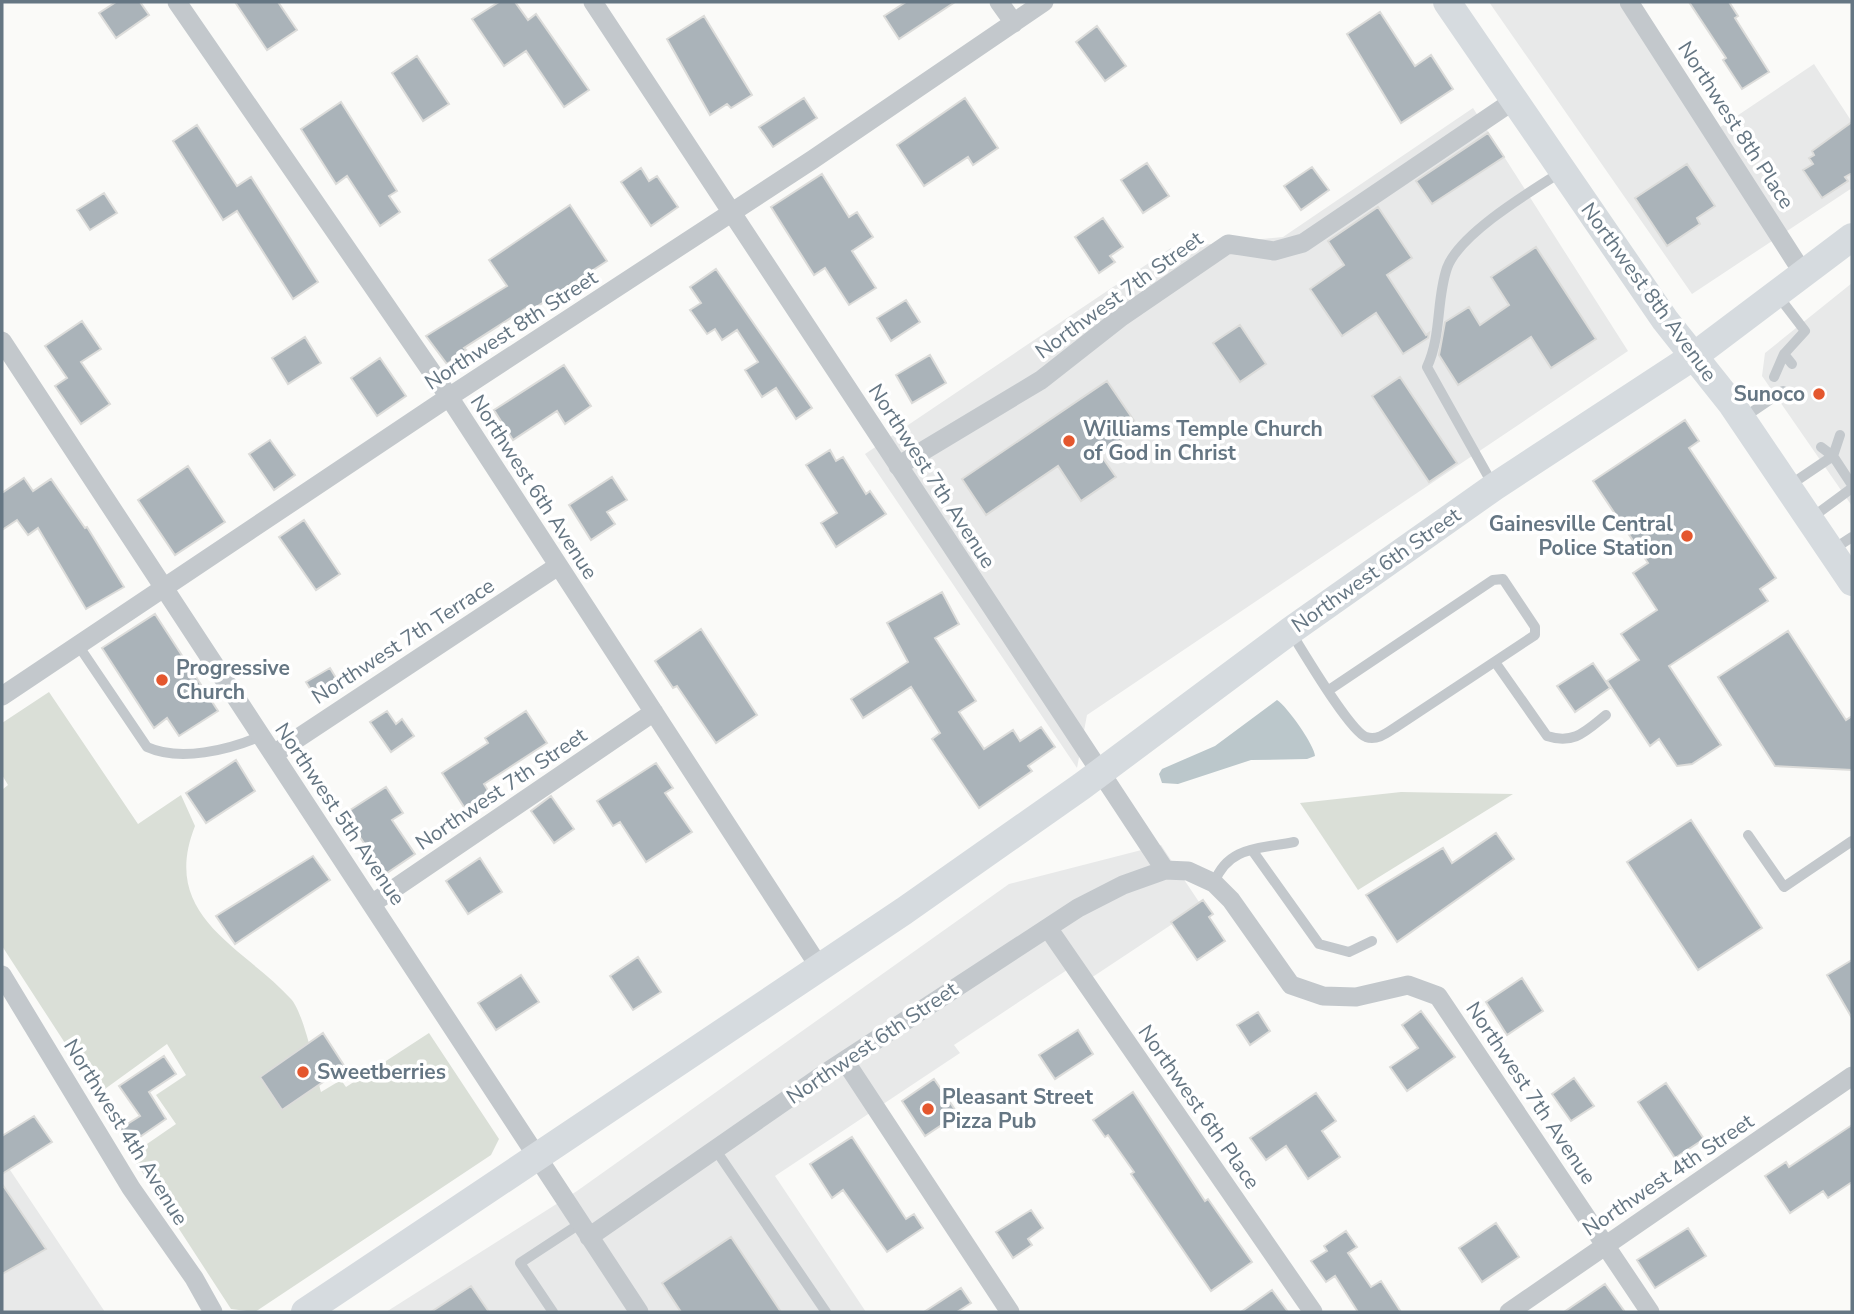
<svg xmlns="http://www.w3.org/2000/svg" width="1854" height="1314" font-family="'Nunito Sans',sans-serif">
<style>
.built{fill:#e8e9e9}
.green{fill:#dadfd7}
.water{fill:#bbc7cb}
.building{fill:#aab3b9;stroke:#dcdcda;stroke-width:2}
.lines{fill:none;stroke-linecap:round;stroke-linejoin:round}
.lane{stroke:#c3c8cc;stroke-width:10}
.street{stroke:#c3c8cc;stroke-width:19}
.secondary{stroke:#d6dbdf;stroke-width:28}
.poi-dot{fill:#e4572e;stroke:#fff;stroke-width:2.5}
.labels{text-anchor:middle;stroke-width:7;stroke-linejoin:round;paint-order:stroke}
.street-label{font-size:21px;fill:#657683;stroke:#fff}
.poi-label{font-size:21px;font-weight:bold;fill:#657683;stroke:#fff;text-anchor:start}
</style>
<rect width="100%" height="100%" fill="#fafaf8"/>
<!-- built -->
<path class="built" d="M 1489,2 L 1618,2 L 1707,136 L 1814,64 L 1852,122 L 1852,188 L 1692,294 Z
M 1473,108 L 1628,351 L 1087,715 L 1077,768 L 865,454 L 1171,248 L 1283,237 Z
M 1852,283 L 1852,506 L 1762,376 L 1765,353 Z
M 1161,845 L 1201,905 L 1091,978 L 1070,968 L 954,1045 L 960,1053 L 775,1176 L 866,1312 L 386,1312 L 577,1191 L 1009,884 Z
M 2,1158 L 105,1312 L 2,1312 Z"/>
<!-- green -->
<path class="green" d="M 49,692 L 138,824 L 181,795 L 195,826 C 159,917 243,946 291,999 C 304,1013 316,1072 321,1092 L 341,1080 L 346,1087 L 429,1033 L 499,1139 L 491,1155 L 255,1312 L 231,1309 L 131,1155 L 176,1124 L 156,1095 L 186,1075 L 167,1044 L 98,1094 L 2,946 L 2,790 L 8,785 L 2,775 L 2,723 Z
M 1401,792 L 1513,794 L 1358,890 L 1300,803 Z"/>
<!-- water -->
<path class="water" d="M 1277,700 C 1287,706 1315,746 1315,756 L 1307,759 L 1251,760 L 1178,784 L 1162,783 L 1159,774 L 1162,769 L 1215,746 Z"/>
<!-- building -->
<path class="building" d="M 116,2 L 140,2 L 149,15 L 116,38 L 99,13 Z
M 235,2 L 278,2 L 297,30 L 267,50 Z
M 499,2 L 515,2 L 528,20 L 536,14 L 589,90 L 564,107 L 526,51 L 504,66 L 472,19 Z
M 906,2 L 955,2 L 899,39 L 884,16 Z
M 1689,2 L 1729,2 L 1738,16 L 1735,18 L 1769,72 L 1742,89 L 1723,60 L 1726,58 Z
M 1380,12 L 1415,66 L 1431,55 L 1453,89 L 1401,123 L 1347,34 Z
M 704,16 L 752,95 L 731,108 L 727,104 L 710,115 L 667,39 Z
M 1097,26 L 1126,66 L 1105,81 L 1076,42 Z
M 417,56 L 449,104 L 423,121 L 392,73 Z
M 804,98 L 817,118 L 773,147 L 759,127 Z
M 965,98 L 998,148 L 973,165 L 968,157 L 924,186 L 897,145 Z
M 341,102 L 397,191 L 389,196 L 400,212 L 380,226 L 347,176 L 336,184 L 301,129 Z
M 1852,122 L 1852,173 L 1845,177 L 1848,181 L 1822,198 L 1803,170 L 1813,164 L 1809,158 L 1814,155 L 1812,151 Z
M 197,125 L 237,186 L 251,177 L 318,282 L 293,299 L 237,211 L 223,220 L 173,141 Z
M 1488,133 L 1504,157 L 1432,204 L 1416,181 Z
M 1147,163 L 1169,196 L 1143,213 L 1121,180 Z
M 1687,164 L 1715,206 L 1697,218 L 1700,224 L 1667,246 L 1635,198 Z
M 1312,167 L 1329,190 L 1301,210 L 1284,186 Z
M 641,168 L 649,181 L 657,176 L 678,207 L 651,226 L 621,182 Z
M 822,174 L 849,217 L 857,212 L 873,237 L 852,251 L 876,288 L 849,305 L 825,268 L 814,275 L 771,207 Z
M 104,193 L 117,213 L 90,230 L 77,210 Z
M 570,205 L 607,261 L 530,311 L 528,307 L 464,348 L 466,350 L 447,364 L 426,336 L 507,286 L 489,260 Z
M 1378,207 L 1412,258 L 1387,275 L 1426,335 L 1429,333 L 1428,338 L 1403,354 L 1376,313 L 1342,336 L 1310,289 L 1344,265 L 1328,241 Z
M 1103,218 L 1123,247 L 1110,256 L 1115,262 L 1099,273 L 1075,237 Z
M 1536,247 L 1596,339 L 1551,368 L 1531,337 L 1458,385 L 1439,355 L 1445,322 L 1469,307 L 1480,325 L 1509,305 L 1491,277 Z
M 716,269 L 812,408 L 796,419 L 776,388 L 762,397 L 745,370 L 758,362 L 737,330 L 722,340 L 715,329 L 707,334 L 690,310 L 701,303 L 690,287 Z
M 906,300 L 920,322 L 891,341 L 877,318 Z
M 82,321 L 101,349 L 81,362 L 110,404 L 81,424 L 55,386 L 67,378 L 45,346 Z
M 1240,325 L 1266,364 L 1240,382 L 1213,343 Z
M 305,337 L 321,363 L 288,384 L 272,358 Z
M 930,355 L 946,383 L 912,403 L 896,375 Z
M 380,358 L 406,396 L 377,416 L 351,378 Z
M 564,365 L 591,406 L 565,424 L 557,411 L 513,440 L 494,410 Z
M 1400,377 L 1457,463 L 1429,482 L 1372,396 Z
M 1107,381 L 1139,428 L 1100,454 L 1116,477 L 1081,501 L 1058,466 L 986,515 L 962,479 Z
M 1685,420 L 1699,441 L 1689,448 L 1776,578 L 1760,589 L 1768,601 L 1669,666 L 1721,745 L 1692,764 L 1677,766 L 1659,739 L 1650,746 L 1607,681 L 1639,660 L 1621,634 L 1657,610 L 1633,573 L 1648,563 L 1593,481 Z
M 270,440 L 295,475 L 274,490 L 249,454 Z
M 830,450 L 836,461 L 843,457 L 866,494 L 870,491 L 886,514 L 836,547 L 821,523 L 837,513 L 806,465 Z
M 188,466 L 225,522 L 175,555 L 138,500 Z
M 612,477 L 627,500 L 607,512 L 615,524 L 591,540 L 569,505 Z
M 24,478 L 33,491 L 51,479 L 85,528 L 87,527 L 124,587 L 86,609 L 38,528 L 28,535 L 17,520 L 2,530 L 2,493 Z
M 304,520 L 340,574 L 316,590 L 279,537 Z
M 942,592 L 959,624 L 935,638 L 976,701 L 959,712 L 984,749 L 1013,730 L 1020,741 L 1041,727 L 1055,747 L 1028,766 L 1032,771 L 979,808 L 932,739 L 940,733 L 911,687 L 863,718 L 851,699 L 908,662 L 887,623 Z
M 155,614 L 218,711 L 179,736 L 167,718 L 154,728 L 102,648 Z
M 701,629 L 757,715 L 716,743 L 677,686 L 673,688 L 655,661 Z
M 1788,631 L 1846,720 L 1852,716 L 1852,770 L 1775,766 L 1718,677 Z
M 1593,663 L 1610,688 L 1575,712 L 1557,686 Z
M 330,668 L 339,683 L 316,698 L 306,682 Z
M 387,711 L 396,724 L 402,719 L 414,736 L 391,752 L 370,722 Z
M 526,711 L 547,743 L 484,784 L 490,794 L 466,810 L 442,773 L 488,743 L 485,738 Z
M 236,760 L 255,791 L 206,823 L 186,793 Z
M 656,763 L 673,788 L 665,793 L 692,832 L 646,862 L 620,822 L 613,826 L 597,801 Z
M 386,787 L 403,813 L 392,820 L 415,854 L 378,879 L 359,850 L 366,846 L 344,814 Z
M 551,796 L 574,829 L 554,843 L 531,811 Z
M 1691,820 L 1762,928 L 1698,970 L 1627,862 Z
M 1496,833 L 1514,859 L 1397,942 L 1366,895 L 1443,848 L 1452,863 Z
M 313,856 L 330,880 L 235,944 L 216,916 Z
M 480,858 L 502,892 L 468,914 L 446,881 Z
M 1203,900 L 1213,914 L 1209,917 L 1225,941 L 1197,960 L 1171,922 Z
M 638,957 L 661,992 L 633,1010 L 610,976 Z
M 1852,960 L 1852,1018 L 1827,975 Z
M 521,975 L 539,1002 L 496,1030 L 478,1003 Z
M 1522,978 L 1543,1011 L 1507,1035 L 1486,1002 Z
M 1421,1011 L 1455,1057 L 1407,1091 L 1390,1067 L 1418,1048 L 1402,1025 Z
M 1258,1012 L 1270,1031 L 1250,1045 L 1237,1025 Z
M 1078,1030 L 1093,1054 L 1055,1079 L 1039,1055 Z
M 323,1033 L 345,1067 L 282,1110 L 260,1077 Z
M 164,1056 L 176,1074 L 149,1092 L 166,1119 L 128,1145 L 118,1130 L 140,1116 L 119,1086 Z
M 1574,1078 L 1594,1106 L 1571,1121 L 1552,1094 Z
M 934,1079 L 958,1114 L 925,1136 L 902,1101 Z
M 1666,1083 L 1704,1139 L 1675,1158 L 1638,1102 Z
M 1133,1092 L 1205,1201 L 1208,1199 L 1252,1262 L 1211,1291 L 1131,1174 L 1134,1172 L 1108,1135 L 1105,1137 L 1093,1120 Z
M 1316,1093 L 1336,1121 L 1322,1131 L 1340,1157 L 1308,1179 L 1286,1146 L 1266,1160 L 1250,1138 Z
M 34,1116 L 52,1142 L 2,1174 L 2,1136 Z
M 1852,1125 L 1852,1182 L 1828,1198 L 1823,1191 L 1790,1213 L 1765,1176 L 1786,1162 L 1789,1167 Z
M 852,1137 L 906,1219 L 914,1214 L 923,1228 L 887,1252 L 843,1190 L 832,1198 L 810,1164 Z
M 2,1184 L 46,1249 L 2,1274 Z
M 1031,1210 L 1043,1228 L 1028,1239 L 1032,1245 L 1013,1258 L 996,1232 Z
M 1496,1223 L 1519,1257 L 1482,1282 L 1459,1248 Z
M 1688,1228 L 1706,1256 L 1655,1288 L 1637,1260 Z
M 1346,1231 L 1357,1247 L 1348,1253 L 1371,1287 L 1381,1281 L 1401,1312 L 1358,1312 L 1335,1276 L 1326,1282 L 1311,1261 L 1327,1251 L 1324,1246 Z
M 731,1237 L 781,1312 L 681,1312 L 662,1283 Z
M 1605,1284 L 1625,1312 L 1564,1312 Z
M 471,1286 L 489,1312 L 431,1312 Z
M 961,1288 L 971,1303 L 957,1312 L 924,1312 Z
M 1272,1290 L 1288,1312 L 1241,1312 Z"/>
<g class="lines">
<!-- lane -->
<path class="lane" d="M 1779,297 L 1805,331 L 1784,354 L 1792,364
M 1774,377 L 1784,354
M 1743,418 L 1783,391
M 1840,435 L 1833,456 L 1852,485
M 1493,485 L 1427,367 C 1442,334 1436,300 1447,268 C 1459,234 1531,191 1561,172
M 1790,485 L 1833,456 L 1821,447
M 1810,519 L 1852,488
M 1832,550 L 1852,537
M 1292,634 C 1304,653 1349,730 1366,737 C 1377,741 1387,733 1396,727 L 1535,635 L 1535,627 L 1503,579 L 1493,580 L 1329,690
M 78,645 L 147,747 C 180,762 229,750 261,736
M 1495,662 L 1547,736 C 1574,745 1586,731 1606,715
M 1748,835 L 1784,887 L 1852,841
M 1252,850 L 1319,944 L 1349,952 L 1372,941
M 1214,883 C 1228,846 1259,849 1294,842
M 715,1149 L 826,1312
M 553,1312 L 520,1263 L 581,1223"/>
<!-- street -->
<path class="street" d="M 177,2 L 449,397 L 820,968
M 593,2 L 1165,870
M 999,2 L 1014,23
M 1629,2 L 1803,273
M 2,341 L 639,1312
M 898,466 L 1041,380 L 1120,318 L 1228,244 L 1274,251 L 1303,243 L 1513,101
M 2,696 L 449,397 L 812,160 L 1044,2
M 274,754 L 558,566
M 373,903 L 654,712
M 1048,928 L 1313,1312
M 2,975 L 131,1188 L 194,1278 L 213,1312
M 845,1061 L 1010,1312
M 589,1237 L 827,1072 L 1078,908 L 1123,885 L 1165,870 L 1188,871 L 1214,883 L 1231,900 L 1291,985 L 1323,996 L 1356,997 L 1408,985 L 1438,996 L 1650,1312
M 1509,1312 L 1852,1076"/>
<!-- secondary -->
<path class="secondary" d="M 1447,2 L 1665,320 L 1731,403 L 1852,582
M 305,1312 L 904,911 L 1082,786 L 1290,631 L 1494,487 L 1694,356 L 1852,237"/>
</g>
<!-- markers -->
<g class="poi-dot">
<circle cx="1819" cy="394" r="7"/>
<circle cx="1069" cy="441" r="7"/>
<circle cx="1687" cy="536" r="7"/>
<circle cx="162" cy="680" r="7"/>
<circle cx="303" cy="1072" r="7"/>
<circle cx="928" cy="1109" r="7"/>
</g>
<g class="labels">
<!-- street labels -->
<g class="street-label">
<text transform="translate(1736 125) rotate(57)" y="7">Northwest 8th Place</text>
<text transform="translate(1649 292) rotate(54)" y="7">Northwest 8th Avenue</text>
<text transform="translate(1119 295) rotate(-36)" y="7">Northwest 7th Street</text>
<text transform="translate(511 330) rotate(-33)" y="7">Northwest 8th Street</text>
<text transform="translate(932 476) rotate(57)" y="7">Northwest 7th Avenue</text>
<text transform="translate(534 487) rotate(57)" y="7">Northwest 6th Avenue</text>
<text transform="translate(1376 570) rotate(-35)" y="7">Northwest 6th Street</text>
<text transform="translate(403 641) rotate(-33)" y="7">Northwest 7th Terrace</text>
<text transform="translate(501 789) rotate(-34)" y="7">Northwest 7th Street</text>
<text transform="translate(340 814) rotate(56)" y="7">Northwest 5th Avenue</text>
<text transform="translate(872 1043) rotate(-34)" y="7">Northwest 6th Street</text>
<text transform="translate(1531 1093) rotate(56)" y="7">Northwest 7th Avenue</text>
<text transform="translate(1199 1107) rotate(55)" y="7">Northwest 6th Place</text>
<text transform="translate(126 1132) rotate(58)" y="7">Northwest 4th Avenue</text>
<text transform="translate(1668 1175) rotate(-34)" y="7">Northwest 4th Street</text>
</g>
<!-- poi labels -->
<g class="poi-label">
<text x="1805" y="401" text-anchor="end">Sunoco</text>
<text x="1083" y="436">Williams Temple Church<tspan x="1083" dy="24">of God in Christ</tspan></text>
<text x="1673" y="531" text-anchor="end">Gainesville Central<tspan x="1673" dy="24">Police Station</tspan></text>
<text x="176" y="675">Progressive<tspan x="176" dy="24">Church</tspan></text>
<text x="317" y="1079">Sweetberries</text>
<text x="942" y="1104">Pleasant Street<tspan x="942" dy="24">Pizza Pub</tspan></text>
</g>
</g>
<!-- border -->
<rect width="1854" height="1314" fill="none" stroke="#657683" stroke-width="7"/>
</svg>
